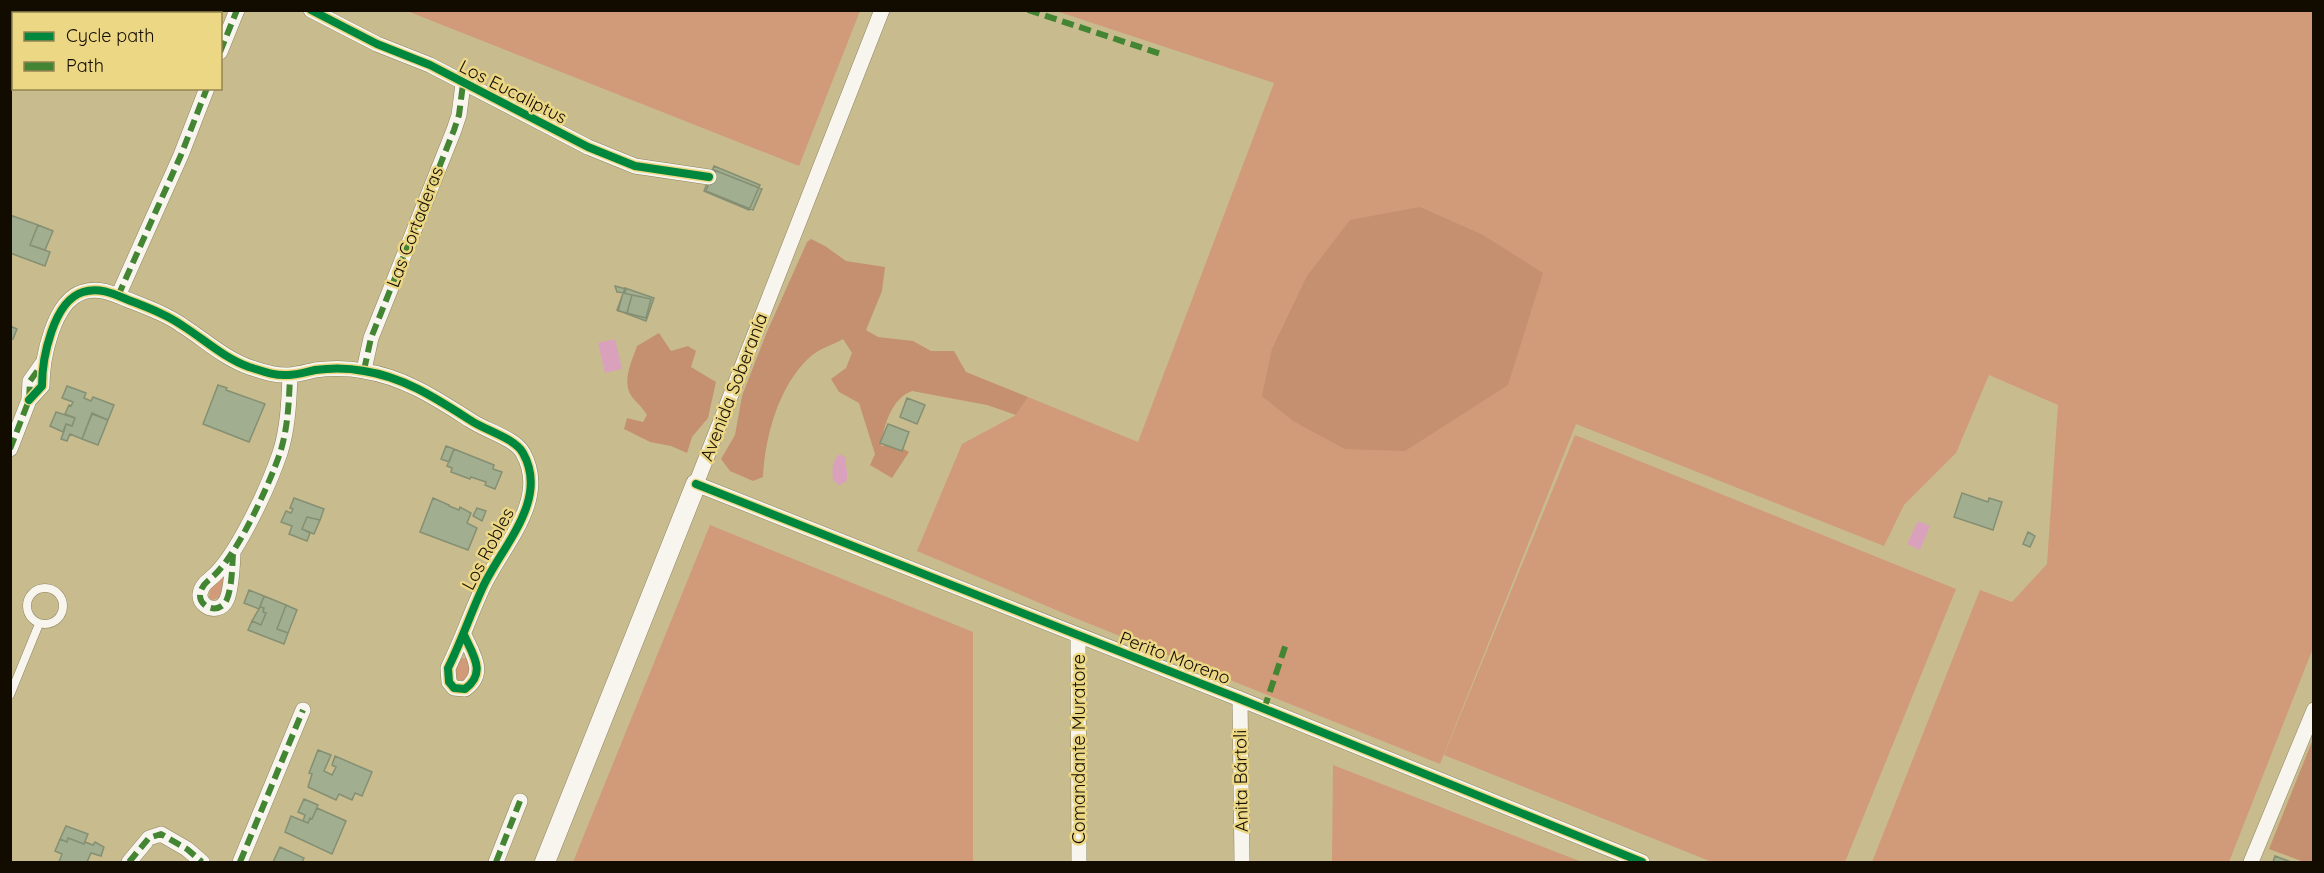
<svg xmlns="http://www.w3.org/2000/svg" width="2324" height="873" font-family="Quicksand,sans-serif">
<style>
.green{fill:#d19a79}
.forest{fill:#c5906f}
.water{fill:#daa1bc}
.building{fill:#a2ae90;stroke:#858f72;stroke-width:1.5}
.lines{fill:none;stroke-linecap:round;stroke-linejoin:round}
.service-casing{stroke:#8f8661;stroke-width:9}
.minor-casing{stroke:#8f8661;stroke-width:16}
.tertiary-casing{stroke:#8f8661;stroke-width:21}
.service{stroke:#f7f5ee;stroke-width:8}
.minor{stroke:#f7f5ee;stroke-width:15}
.tertiary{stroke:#f7f5ee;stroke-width:20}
.quiet{stroke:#438532;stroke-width:6;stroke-dasharray:12 6;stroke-linecap:butt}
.cycleway-casing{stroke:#ecd785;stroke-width:11}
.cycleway{stroke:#00873e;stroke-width:8}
.labels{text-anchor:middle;stroke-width:5;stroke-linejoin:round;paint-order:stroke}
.street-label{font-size:18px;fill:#110b00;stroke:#ecd785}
</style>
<rect width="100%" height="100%" fill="#c8bc8f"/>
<!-- green -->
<path class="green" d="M 407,11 L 860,10 L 860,11 L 799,166 Z
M 1056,11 L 2313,11 L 2313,648 L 2229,862 L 1872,862 L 1980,590 L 2012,602 L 2047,564 L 2058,405 L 1989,375 L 1956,453 L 1904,505 L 1884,546 L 1576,424 L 1440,764 L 1075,618 L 917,551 L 962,444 L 1016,415 L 1028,397 L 1138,442 L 1274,83 Z
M 1575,435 L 1956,589 L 1845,862 L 1712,862 L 1444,755 Z
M 710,525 L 973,632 L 973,862 L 573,862 Z
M 221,577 L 224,578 L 221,597 L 212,600 L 209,597 L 211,586 Z
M 462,658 L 466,658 L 471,670 L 466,680 L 457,680 C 454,672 457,664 462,658 Z
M 1333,765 L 1582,862 L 1332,862 Z"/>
<!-- forest -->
<path class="forest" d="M 1420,207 L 1483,235 L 1543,273 L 1508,385 L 1405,451 L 1345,449 L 1293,421 L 1262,396 L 1272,349 L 1307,276 L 1350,220 Z
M 811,239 L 825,246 L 846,261 L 885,267 L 882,291 L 866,330 L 878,337 L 913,341 L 931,351 L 954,351 L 966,372 L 1028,397 L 1016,415 L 987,405 L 912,391 C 891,399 884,425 881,446 L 895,444 L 909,452 L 892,478 L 870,465 L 875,454 L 859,403 L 839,392 L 831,379 L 846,368 L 852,353 L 843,339 C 833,345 818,349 810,357 C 779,385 765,436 763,477 L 753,481 L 730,471 L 721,459 L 735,435 L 742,396 L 766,334 L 807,242 Z
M 659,333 L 671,351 L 688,346 L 696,351 L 691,367 L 716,382 L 708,418 L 692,437 L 687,453 L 671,446 L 650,442 L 624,429 L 627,418 L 643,422 L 647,415 C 642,407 637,403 632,397 C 621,382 632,361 637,346 Z
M 2313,739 L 2313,862 L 2304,862 L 2269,849 Z"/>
<!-- water -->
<path class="water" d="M 615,339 L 622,369 L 605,373 L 598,343 Z
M 840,454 L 846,458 C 845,467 849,473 846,482 L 839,485 L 833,480 C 832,471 832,460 840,454 Z
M 1918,521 L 1930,526 L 1920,550 L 1907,544 Z"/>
<!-- building -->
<path class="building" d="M 714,166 L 760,185 L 749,210 L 704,191 Z
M 714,170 L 762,189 L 753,210 L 706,191 Z
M 10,215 L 38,225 L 30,245 L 50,252 L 45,266 L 10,253 Z
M 38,225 L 53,231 L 45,250 L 30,245 Z
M 615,286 L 626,289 L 625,293 L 617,292 Z
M 625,288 L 654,298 L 646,321 L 617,310 Z
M 623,293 L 632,295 L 627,313 L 618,311 Z
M 632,295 L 651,299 L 646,318 L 627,313 Z
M 10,326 L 17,329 L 13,339 L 10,339 Z
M 218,385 L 227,388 L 226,390 L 265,404 L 249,442 L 203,424 Z
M 67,386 L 86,393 L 84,398 L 91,401 L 93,397 L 114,405 L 108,420 L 92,413 L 82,439 L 70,434 L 67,441 L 61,439 L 64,431 L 66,424 L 72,426 L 75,418 L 65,414 L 69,405 L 71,406 L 73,402 L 62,398 Z
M 907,398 L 925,405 L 917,424 L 900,417 Z
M 56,412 L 75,418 L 72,426 L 66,424 L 63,432 L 50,426 Z
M 92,414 L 108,420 L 98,445 L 82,439 Z
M 888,424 L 909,432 L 902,451 L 880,443 Z
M 446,446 L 454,449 L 449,462 L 441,459 Z
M 454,449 L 494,465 L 493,469 L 502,472 L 495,489 L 485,485 L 486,482 L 471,477 L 470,479 L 451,472 L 452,468 L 447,466 Z
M 1962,493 L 1988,502 L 1989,498 L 2002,502 L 1993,530 L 1954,517 Z
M 294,498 L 324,509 L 320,520 L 307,517 L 302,529 L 310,533 L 307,541 L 289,534 L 292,526 L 281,522 L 286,511 L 291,513 L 293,509 L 290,508 Z
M 433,498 L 449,505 L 449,506 L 459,510 L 460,507 L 471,513 L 467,523 L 477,528 L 468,550 L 420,532 Z
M 477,508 L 486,511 L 482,521 L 473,516 Z
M 307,517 L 320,520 L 314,534 L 302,529 Z
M 2028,532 L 2035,536 L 2030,547 L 2023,544 Z
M 249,590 L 264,596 L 259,609 L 244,603 Z
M 264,596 L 286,605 L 277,629 L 288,633 L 284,644 L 248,630 L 252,621 L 261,625 L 266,613 L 263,612 L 264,608 L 260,607 Z
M 286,605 L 297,610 L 288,633 L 277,629 Z
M 260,607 L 264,608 L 263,612 L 266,613 L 261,625 L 252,621 Z
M 318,750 L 331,755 L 324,771 L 332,775 L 336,767 L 332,765 L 335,756 L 372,772 L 362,796 L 355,793 L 352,800 L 339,794 L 336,800 L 308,787 L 312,774 L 309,773 Z
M 304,799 L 318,805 L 312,819 L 310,818 L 308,823 L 303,821 L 305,815 L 298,812 Z
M 317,808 L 346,821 L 332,854 L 285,832 L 291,816 L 308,823 L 310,818 L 312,819 Z
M 66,826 L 88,834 L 84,844 L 68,838 L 67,842 L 60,839 Z
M 68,838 L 84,844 L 85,842 L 93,845 L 95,842 L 104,847 L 101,856 L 91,853 L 87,862 L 59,862 L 62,854 L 55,851 L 60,839 L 67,842 Z
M 280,847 L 304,858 L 302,862 L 273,862 Z
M 2275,856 L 2291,862 L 2273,862 Z"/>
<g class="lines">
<!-- service casing -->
<g class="service-casing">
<path id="service" d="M27 606a18 18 0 1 1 36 0a18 18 0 1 1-36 0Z
M 10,695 L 39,624"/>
</g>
<!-- minor casing -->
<g class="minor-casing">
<path id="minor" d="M 311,10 L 377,44 L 430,65 L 588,147 L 635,166 L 709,177
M 882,10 L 696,484 L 1240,699 L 1642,862
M 220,52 L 237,10
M 118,296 L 181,155 L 207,88
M 364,370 L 371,338 L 454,130 L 459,115 L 463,84
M 29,400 L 42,386 C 42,359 53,301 83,292 C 98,287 112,293 126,299 C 146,307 166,314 183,326 C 205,340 224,358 249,367 C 262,371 274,376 288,375 C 297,375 306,372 315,370 C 330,368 349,368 364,371 C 404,377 437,399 470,420 C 484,430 515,438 523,453 C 550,501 500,548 482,589 C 470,615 461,642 448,668 L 449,682 L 454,688 L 465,689 C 487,673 473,655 464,635
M 10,449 L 29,400 L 30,381 L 42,364
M 233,554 C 232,569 232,586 227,599 C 218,621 183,600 210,579 C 236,559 269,485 280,453 C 288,428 289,401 290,376
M 1078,636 L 1079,862
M 1240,699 L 1242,862
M 129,862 L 149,838 L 161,834 L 187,849 L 202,862
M 240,862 L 303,710
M 496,862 L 520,801
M 2251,862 L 2314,710"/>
</g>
<!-- tertiary casing -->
<g class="tertiary-casing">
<path id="tertiary" d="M 545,862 L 696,484"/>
</g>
<!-- service -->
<use href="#service" class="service"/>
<!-- minor -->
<use href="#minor" class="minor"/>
<!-- tertiary -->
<use href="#tertiary" class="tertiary"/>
<!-- quiet -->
<path class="quiet" d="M 1028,10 L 1161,54
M 220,52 L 237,10
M 118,296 L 181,155 L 207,88
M 364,370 L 371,338 L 454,130 L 459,115 L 463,84
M 10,449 L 29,400 L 30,381 L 41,366
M 233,554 C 232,569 232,586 227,599 C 218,621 183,600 210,579 C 236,559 269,485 280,453 C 288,428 289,401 290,376
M 1264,709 L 1287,641
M 129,862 L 149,838 L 161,834 L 187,849 L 202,862
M 240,862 L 303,710
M 496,862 L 520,801"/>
<!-- cycleway casing -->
<g class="cycleway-casing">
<path id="cycleway" d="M 311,10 L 377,44 L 430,65 L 588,147 L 635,166 L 709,177
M 29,400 L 42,386 C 42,359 53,301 83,292 C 98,287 112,293 126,299 C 146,307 166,314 183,326 C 205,340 224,358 249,367 C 262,371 274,376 288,375 C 297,375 306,372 315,370 C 330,368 349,368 364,371 C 404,377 437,399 470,420 C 484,430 515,438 523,453 C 550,501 500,548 482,589 C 470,615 461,642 448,668 L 449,682 L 454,688 L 465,689 C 487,673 473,655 464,635
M 696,484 L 1240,699 L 1642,862"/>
</g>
<!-- cycleway -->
<use href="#cycleway" class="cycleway"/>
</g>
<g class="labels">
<!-- street labels -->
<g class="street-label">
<text transform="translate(513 92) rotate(27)" y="6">Los Eucaliptus</text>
<text transform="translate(415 227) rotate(-69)" y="6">Las Cortaderas</text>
<text transform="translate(734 387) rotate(-69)" y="6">Avenida Soberanía</text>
<text transform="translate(488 549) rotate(-62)" y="6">Los Robles</text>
<text transform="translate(1175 658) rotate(21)" y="6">Perito Moreno</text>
<text transform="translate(1079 749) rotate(-90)" y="6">Comandante Muratore</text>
<text transform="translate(1241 781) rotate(-91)" y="6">Anita Bártoli</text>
</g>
</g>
<!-- border -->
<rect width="2324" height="873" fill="none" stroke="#110b00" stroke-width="24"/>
<!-- legend -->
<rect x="12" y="12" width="210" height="78" fill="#ecd785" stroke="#948550" stroke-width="1.5"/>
<rect x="24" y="32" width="30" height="9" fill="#00873e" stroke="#948550" stroke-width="1.5"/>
<text x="66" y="42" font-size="18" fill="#110b00">Cycle path</text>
<rect x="24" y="62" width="30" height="9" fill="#438532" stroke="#948550" stroke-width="1.5"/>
<text x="66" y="72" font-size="18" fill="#110b00">Path</text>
</svg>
